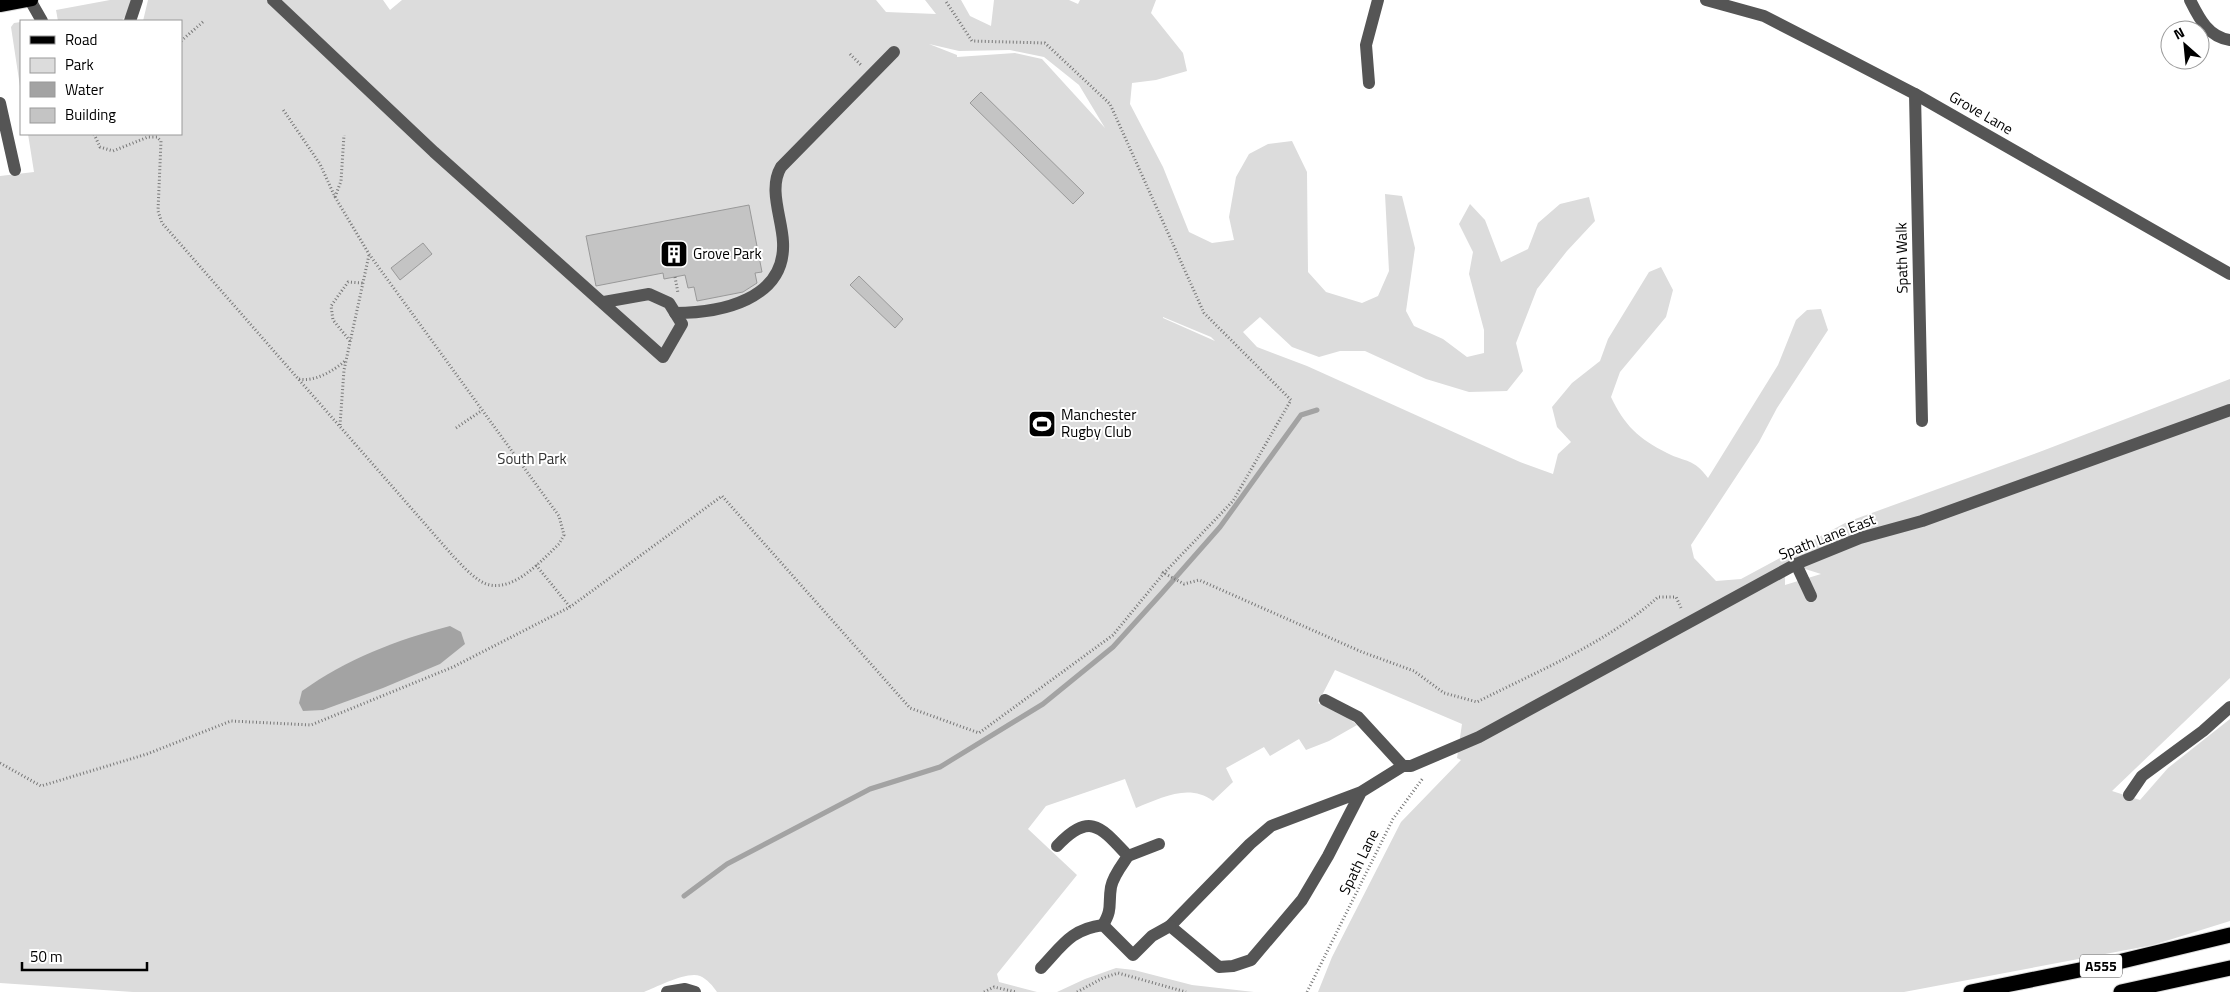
<svg xmlns="http://www.w3.org/2000/svg" width="2230" height="992" viewBox="0 0 2230 992" font-family="'Titillium Web',sans-serif">
  <style>
    .green { fill: #dcdcdc; fill-rule: evenodd }
    .water { fill: #a3a3a3 }
    .lines { fill: none; stroke-linecap: round; stroke-linejoin: round }
    .stream { stroke: #a3a3a3; stroke-width: 5 }
    .building { fill: #c4c4c4; stroke: #999 }
    .major-casing { stroke: #dbdbdb; stroke-width: 14 }
    .highway-casing { stroke: #dbdbdb; stroke-width: 17 }
    .path { stroke: #777; stroke-width: 3; stroke-dasharray: 1 2.5; stroke-linecap: butt }
    .minor { stroke: #555; stroke-width: 12 }
    .major { stroke: #000; stroke-width: 12 }
    .highway { stroke: #000; stroke-width: 15 }
    .labels { text-anchor: middle; stroke-width: 4; stroke-linejoin: round; paint-order: stroke }
    .shield { fill: #fff; stroke: #4c4c4c; stroke-width: 1 }
    .shield-label { font-size: 14px; font-weight: bold; fill: #000 }
    .street-label { font-size: 15px; fill: #000; stroke: #fff }
    .poi-label { font-size: 15px; fill: #000; stroke: #fff; text-anchor: start }
    .park-label { font-size: 15px; fill: #333; stroke: #fff }
  </style>
  <rect width="100%" height="100%" fill="#fff"/>
  <g class="green">
    <polygon points="110,0 131,0 126,16 121,21 58,21 56,10"/>
    <path d="M148 0H383L390 10 402 0H876L886 12 936 14 925 0H961L970 16 991 26 994 0H1069L1078 4 1080 0H1156L1151 13 1183 53 1187 71 1156 80 1132 83 1130 104 1163 167 1189 232 1212 243 1234 240 1229 217 1236 177 1249 154 1268 144 1292 141 1307 172 1308 272 1326 292 1362 303 1378 296 1389 271 1385 194 1402 196 1415 248 1406 311 1414 326 1443 339 1467 357 1484 353V330L1469 274 1473 252 1459 224 1470 204 1485 220 1501 262 1528 249 1538 223 1560 204 1589 197 1595 221 1567 251 1537 289 1516 343 1523 371 1507 391 1469 392 1426 379 1365 351H1340L1319 357 1292 347 1260 317 1243 332 1257 347 1307 366 1520 462 1553 474 1558 454 1571 442 1557 427 1552 407 1572 383 1600 361 1608 339 1649 272 1661 267 1673 290 1666 317 1620 372 1611 397C1624 425 1639 439 1667 453 1687 463 1693 458 1708 478L1778 365 1796 320 1807 310 1821 309 1828 330 1777 408 1759 442 1691 545 1694 558 1716 581 1741 579 1847 522 2042 451 2230 379V678L2112 791 2140 800 2168 768 2230 719V921L2153 945 1904 992H1318L1332 957 1401 822 1461 760 1457 758 1462 724 1335 670 1318 703 1347 717 1357 725 1329 741 1306 750 1299 739 1270 756 1264 747 1226 768 1233 782 1213 801C1189 783 1161 798 1136 808L1125 779 1046 806 1028 829 1077 875 997 974 999 982 1037 992H717C713 986 707 979 700 976 687 971 657 987 644 992H133L0 983V176L34 172 28 134H181V21H143ZM929 44 959 51 1010 50 1044 57 1079 85 1105 128 1042 59 1015 53 957 57V55ZM1163 317 1211 337 1215 341 1163 318ZM1802 568 1821 574 1785 585V576Z"/>
    <polygon points="21,22 21,93 11,27 14,23"/>
    <polygon points="1116,968 1134,970 1192,985 1254,992 1057,992 1085,979"/>
  </g>
  <path class="water" d="M450 626 461 632 465 644 440 664 383 688 323 710 303 711 299 703 302 691C347 659 396 640 450 626Z"/>
  <g class="lines">
    <polyline class="stream" points="684,896 727,864 870,789 940,767 1043,704 1113,647 1161,594 1220,527 1301,415 1317,410"/>
  </g>
  <g class="building">
    <polygon points="981,92 1084,193 1073,204 970,103"/>
    <polygon points="749,205 762,272 755,273 757,283 743,292 697,301 694,287 688,288 685,275 664,279 663,273 596,286 586,236"/>
    <polygon points="423,243 432,254 400,280 391,268"/>
    <polygon points="859,276 903,319 895,328 850,285"/>
  </g>
  <g class="lines">
    <defs>
      <polyline id="major" points="0,6 32,0"/>
      <g id="highway">
        <polyline points="1971,992 2114,963 2230,935"/>
        <polyline points="2121,992 2230,968"/>
      </g>
    </defs>
    <use href="#major" class="major-casing"/>
    <use href="#highway" class="highway-casing"/>
    <g class="path">
      <polyline points="181,41 204,21"/>
      <polyline points="850,54 862,66"/>
      <path d="M94 134 100 147 113 151 148 137H157L161 141 158 211 162 223 453 556C463 566 476 582 490 585 516 590 542 560 559 544L564 535 559 516 369 254 335 197 320 164 282 108"/>
      <polyline points="335,197 341,181 344,135"/>
      <polyline points="675,277 678,293"/>
      <polyline points="350,341 333,320 331,306 348,282 363,283"/>
      <path d="M299 379C315 382 333 371 345 361"/>
      <polyline points="340,425 344,370 369,255"/>
      <polyline points="456,428 481,411"/>
      <polyline points="536,565 570,607"/>
      <path d="M1162 572 1184 584 1199 580 1362 652 1414 671 1444 693 1477 702C1538 671 1607 643 1658 597H1676L1682 610"/>
      <polyline points="0,763 41,786 147,754 231,721 311,725 453,667 570,607 722,496 910,708 979,733 1113,635 1164,573 1233,501 1291,400 1204,313 1110,104 1045,43 972,41 945,0"/>
      <polyline points="984,992 994,987 1016,992"/>
      <polyline points="1077,992 1103,978 1118,973 1186,992"/>
      <polyline points="1307,992 1393,819 1423,778"/>
    </g>
    <g class="minor">
      <polyline points="30,0 42,21"/>
      <polyline points="273,0 434,152 663,357 682,324 669,303 649,294 604,302"/>
      <polyline points="1706,0 1764,16 1838,54 1915,94 2230,274"/>
      <path d="M2190 0C2199 18 2208 37 2230 40"/>
      <polyline points="130,21 137,0"/>
      <polyline points="1369,83 1366,45 1378,0"/>
      <polyline points="1915,94 1922,421"/>
      <polyline points="0,103 15,170"/>
      <path d="M675 313C720 313 786 300 783 242 782 218 768 189 781 167L894 52"/>
      <polyline points="1796,564 1811,596"/>
      <polyline points="1325,700 1358,717 1403,766"/>
      <polyline points="1361,792 1328,856 1302,900 1251,960 1233,966 1219,967 1170,926 1250,844 1271,826 1361,792 1403,766 1411,766 1479,737 1796,564 1860,538 1922,521 2230,410"/>
      <polyline points="2129,795 2142,776 2203,731 2230,707"/>
      <path d="M1057 846C1090 811 1101 827 1128 856 1122 865 1113 876 1111 887 1108 905 1113 908 1103 925"/>
      <polyline points="1128,856 1159,844"/>
      <path d="M1041 968C1062 946 1071 929 1103 925L1133 955 1152 936 1170 926"/>
      <polyline points="667,992 685,989 695,992"/>
    </g>
    <use href="#major" class="major"/>
    <use href="#highway" class="highway"/>
  </g>
  <defs>
    <symbol id="building-square" viewBox="-11 -11 22 22"><rect x="-9" y="-9" width="18" height="18" rx="4" fill="#000" stroke="#fff"/><path d="M-4-6H4V6H1V3H-1V6H-4ZM-2.5-4.3h1.7v1.8h-1.7ZM.8-4.3h1.7v1.8H.8ZM-2.5-1h1.7V.8h-1.7ZM.8-1h1.7V.8H.8Z" fill="#fff"/></symbol>
    <symbol id="stadium-square" viewBox="-11 -11 22 22"><rect x="-9" y="-9" width="18" height="18" rx="4" fill="#000" stroke="#fff"/><path d="M0-5a6.5 5 0 1 0 0 10a6.5 5 0 1 0 0-10ZM-3.5-1.8h7v3.6h-7Z" fill="#fff"/></symbol>
  </defs>
  <g fill-rule="evenodd">
    <use href="#building-square" x="658" y="238" width="32" height="32"/>
    <use href="#stadium-square" x="1026" y="408" width="32" height="32"/>
  </g>
  <g class="labels">
    <rect class="shield" x="2080" y="954.5" width="42" height="23" rx="4"/>
    <g class="shield-label">
      <text x="2101" y="971">A555</text>
    </g>
    <g class="street-label">
      <text transform="translate(1981 113) rotate(30)" y="5">Grove Lane</text>
      <text transform="translate(1902 258) rotate(-91)" y="5">Spath Walk</text>
      <text transform="translate(1827 537) rotate(-21)" y="5">Spath Lane East</text>
      <text transform="translate(1359 862) rotate(-64)" y="5">Spath Lane</text>
    </g>
    <g class="poi-label">
      <text x="693" y="259">Grove Park</text>
      <text x="1061" y="420">Manchester<tspan x="1061" dy="17">Rugby Club</tspan></text>
    </g>
    <g class="park-label">
      <text x="532" y="464">South Park</text>
    </g>
  </g>
  <rect x="20" y="20" width="162" height="115" fill="#ffffff" stroke="#999999"/>
  <rect x="30" y="36" width="25" height="8" fill="#000000" stroke="#999999"/>
  <text x="65" y="45" font-size="15" fill="#000000">Road</text>
  <rect x="30" y="58" width="25" height="15" fill="#dcdcdc" stroke="#999999"/>
  <text x="65" y="70" font-size="15" fill="#000000">Park</text>
  <rect x="30" y="82" width="25" height="15" fill="#a3a3a3" stroke="#999999"/>
  <text x="65" y="95" font-size="15" fill="#000000">Water</text>
  <rect x="30" y="108" width="25" height="15" fill="#c4c4c4" stroke="#999999"/>
  <text x="65" y="120" font-size="15" fill="#000000">Building</text>
  <g transform="translate(2185 45) rotate(333)"><circle r="24" fill="#ffffff" stroke="#999999"/>
  <path d="M0-4L9 19L0 12L-9 19Z" fill="#000000"/>
  <text y="-8" font-size="14" font-weight="bold" text-anchor="middle" fill="#000000">N</text>
  </g>
  <path d="M22 962v8h125v-8" fill="none" stroke="#000000" stroke-width="2.5"/>
  <text x="30" y="962" font-size="15" fill="#000000" stroke="#ffffff" stroke-width="4" paint-order="stroke">50 m</text>
</svg>
